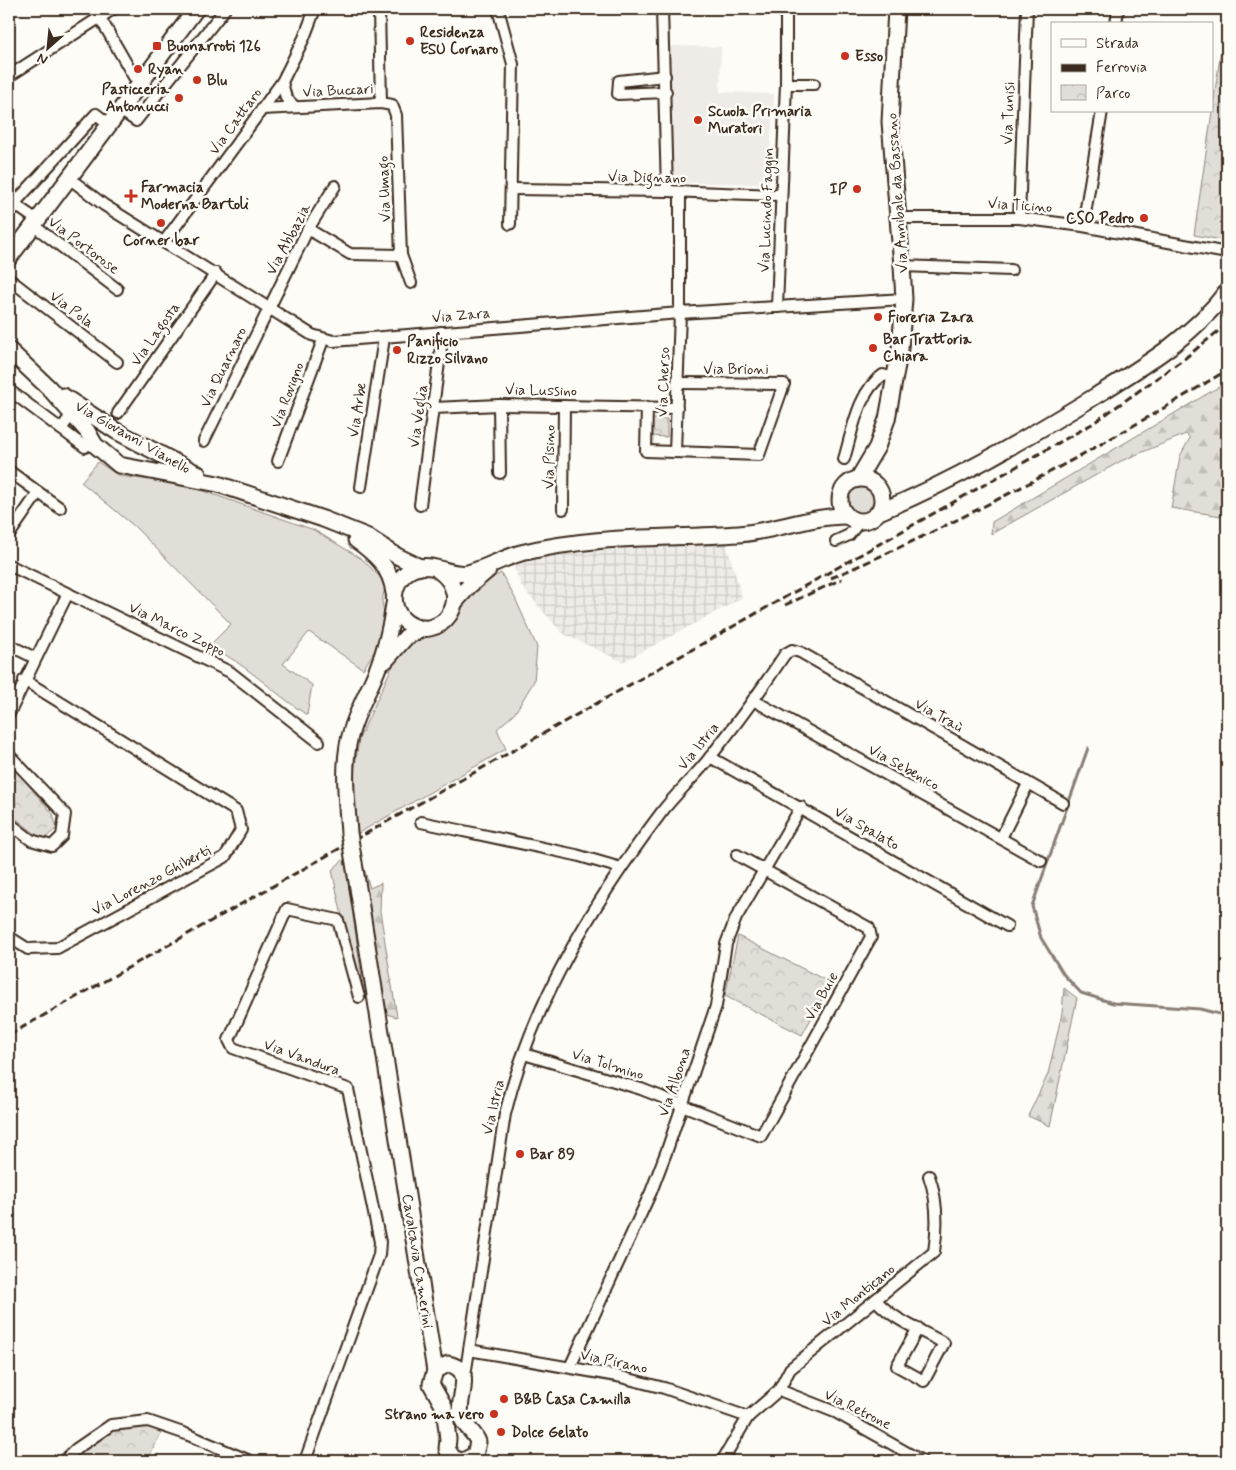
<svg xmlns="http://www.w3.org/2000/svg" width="1236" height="1470" viewBox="0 0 1236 1470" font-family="Mynerve,sans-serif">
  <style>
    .built { fill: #efece7 }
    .industrial { fill: url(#industrial-grid) }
    .grass { fill: #e1ded7; stroke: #8e847a }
    .forest { fill: url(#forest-firs); stroke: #8e847a }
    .park { fill: url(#park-crowns); stroke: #8e847a }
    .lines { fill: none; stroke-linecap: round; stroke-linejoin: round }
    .stream { stroke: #887d74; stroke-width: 3 }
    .street-casing { stroke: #3b2a1e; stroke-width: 14 }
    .secondary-casing { stroke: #3b2a1e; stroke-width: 19 }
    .street { stroke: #fdfcf7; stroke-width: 10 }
    .secondary { stroke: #fdfcf7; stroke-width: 15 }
    .rail { stroke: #3b2a1e; stroke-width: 3; stroke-dasharray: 8 4; stroke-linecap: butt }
    .secondary-bridge-casing { stroke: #3b2a1e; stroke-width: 19; stroke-linecap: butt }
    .secondary-bridge { stroke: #fdfcf7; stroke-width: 15 }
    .poi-dot { fill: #c8321e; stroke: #fdfcf7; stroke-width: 2 }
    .labels { text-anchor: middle; stroke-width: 5; stroke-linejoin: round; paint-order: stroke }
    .poi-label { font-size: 15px; font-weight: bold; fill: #3b2a1e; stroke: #fdfcf7; text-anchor: start }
    .street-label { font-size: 15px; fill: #3b2a1e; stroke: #fdfcf7 }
  </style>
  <defs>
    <pattern id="industrial-grid" width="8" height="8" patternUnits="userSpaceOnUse" patternTransform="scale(1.25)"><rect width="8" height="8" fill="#efece7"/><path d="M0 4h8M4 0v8" fill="none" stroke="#cecbc6"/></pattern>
    <pattern id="forest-firs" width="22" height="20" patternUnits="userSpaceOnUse" patternTransform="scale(1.25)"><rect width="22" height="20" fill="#e1ded7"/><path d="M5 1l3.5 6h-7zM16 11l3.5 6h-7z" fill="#c2bfb8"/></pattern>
    <pattern id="park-crowns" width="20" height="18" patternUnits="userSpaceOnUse" patternTransform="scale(1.25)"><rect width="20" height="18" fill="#e1ded7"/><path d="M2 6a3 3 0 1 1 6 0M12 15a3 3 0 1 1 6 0" fill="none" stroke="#c2bfb8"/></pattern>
  </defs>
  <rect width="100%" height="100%" fill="#fdfcf7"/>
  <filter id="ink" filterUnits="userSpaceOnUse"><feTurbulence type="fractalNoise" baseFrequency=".02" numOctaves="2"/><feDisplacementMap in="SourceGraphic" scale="10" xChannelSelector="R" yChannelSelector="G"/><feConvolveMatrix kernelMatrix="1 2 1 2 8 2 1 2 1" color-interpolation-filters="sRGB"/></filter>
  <g filter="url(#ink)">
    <polygon class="built" points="669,46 721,47 720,92 774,94 768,184 670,182"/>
    <polygon class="industrial" points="726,542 742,598 623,662 562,633 522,587 514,567 536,558 597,550"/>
    <g class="grass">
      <path d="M98 462 119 476 161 481 204 491 314 530 362 559 386 583 382 601 385 620 383 638 363 669 309 632 283 664 312 685 307 715C273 693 247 664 209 646L231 624 134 526 81 482Z"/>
      <circle cx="861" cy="500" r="14"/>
      <polygon points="501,573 515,598 537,647 534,681 515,713 497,729 506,749 355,835 354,772 359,739 391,669 401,653 412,643 444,630 456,614 460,603 475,587"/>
      <polygon points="344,859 347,874 365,999 342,916 332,870"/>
    </g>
    <g class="forest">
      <polygon points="1227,382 1227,517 1171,508 1180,456 1190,438 1186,434 1121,461 991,534 992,522"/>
      <polygon points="358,849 370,888 381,883 380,911 397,1017 383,1013"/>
      <polygon points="1064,988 1077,998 1050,1126 1028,1116 1048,1074 1062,1013"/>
    </g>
    <g class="park">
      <polygon points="1221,50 1227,51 1227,241 1194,235"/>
      <polygon points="650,419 667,419 667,437 650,436"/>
      <polygon points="9,762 53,814 57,828 43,840 9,813"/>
      <polygon points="738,936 831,983 802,1035 725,996"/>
      <polygon points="149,1424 165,1425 147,1461 67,1461 112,1428"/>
    </g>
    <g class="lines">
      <polyline class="stream" points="1088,748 1032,906 1041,938 1064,975 1081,993 1113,1003 1200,1009 1223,1015 1227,1019"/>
      <defs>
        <g id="street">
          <polyline points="95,9 134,77 141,82"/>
          <polyline points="379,9 381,103"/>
          <polyline points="498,9 513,64 510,224"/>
          <polyline points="662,9 667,191"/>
          <polyline points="1116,24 1118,9"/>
          <polyline points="9,76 113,9"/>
          <polyline points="665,76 619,81 618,94 666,92"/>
          <polyline points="282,82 286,98 295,107"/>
          <polyline points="786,84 814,84"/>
          <polyline points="262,109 381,103 392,105 396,115 401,255 411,283"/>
          <polyline points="120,110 136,121 225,9"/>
          <polyline points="69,178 104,205 312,335 333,341 680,313 904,299"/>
          <polyline points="512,189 667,191 780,195"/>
          <polyline points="899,218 1019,218 1083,226 1227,253"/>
          <polyline points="1019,218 1027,9"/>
          <polyline points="37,220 14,204 96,114 109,124"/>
          <polyline points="33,225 117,289"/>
          <polyline points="1083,226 1102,111"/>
          <polyline points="308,229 350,254 401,255"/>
          <polyline points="164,242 282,82 304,38 315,9"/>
          <polyline points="902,266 1011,270"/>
          <polyline points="9,279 117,362"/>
          <polyline points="777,307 786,84 786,9"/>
          <polyline points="9,390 61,429 72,414"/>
          <polyline points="499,405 500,473"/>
          <polyline points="647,407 646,451 759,455 784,384 677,383"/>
          <polyline points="434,408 499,405 677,408"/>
          <polyline points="118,413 216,273"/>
          <polyline points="61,429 85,447"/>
          <polyline points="204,441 308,229 335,186"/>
          <polyline points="675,452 680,313 680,193"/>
          <path d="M844 459C852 433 858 391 883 375L896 378"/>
          <polyline points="278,461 323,340"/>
          <polyline points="9,471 60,508"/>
          <polyline points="361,487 384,338"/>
          <polyline points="420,505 442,340 441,332"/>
          <polyline points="563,509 564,406"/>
          <polyline points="9,535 38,493"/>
          <polyline points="836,541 849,535 859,522"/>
          <polyline points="9,565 230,672 319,742"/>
          <polyline points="9,645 35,658"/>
          <polyline points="753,700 1041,861"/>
          <polyline points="9,714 68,593"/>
          <polyline points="9,755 65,814 62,836 52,846 31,840 9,823"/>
          <polyline points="710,757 1007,926"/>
          <polyline points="421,822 576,855 621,868"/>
          <polyline points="1001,838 1028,784"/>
          <polyline points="9,937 28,949 57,948 225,857 241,830 236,811 24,680"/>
          <polyline points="524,1054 641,1089 761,1136 871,937 869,928 737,855"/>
          <path d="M876 1300C893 1320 921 1330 944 1343L924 1381 897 1366 918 1328"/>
          <polyline points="469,1350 617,1376 664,1388 748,1417"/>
          <polyline points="570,1367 651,1192 667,1150 716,1006 726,944 736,918 801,807"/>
          <path d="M465 1376 505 1114C532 1003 593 903 661 813 676 793 696 776 711 756 737 723 762 689 785 654L792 650 800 652 1063 803"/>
          <polyline points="779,1390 835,1412 922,1461"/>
          <polyline points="64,1461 76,1449 111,1425 148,1421 186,1434 250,1461"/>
          <polyline points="305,1461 379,1255 380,1242 348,1089 233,1048 229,1040 287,909 338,920 359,997"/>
          <path d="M722 1461 748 1417 779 1390 790 1369 934 1252C938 1226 938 1201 929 1176"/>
        </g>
        <g id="secondary">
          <polyline points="9,258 196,9"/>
          <polyline points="9,350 49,388 87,431 95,445 119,465 218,484 323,519 366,536 397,556 420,567"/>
          <polyline points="63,396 116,431 198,474"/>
          <circle cx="861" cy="500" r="21"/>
          <polyline points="858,479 877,447 887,419 900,349 904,299 902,266 890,122 896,9"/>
          <path d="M879 512C954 481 1025 439 1094 397 1142 367 1193 337 1227 291"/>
          <path d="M356 540C376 554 391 568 394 593"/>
          <path d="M438 570C477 597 439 646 406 622 385 606 394 571 420 567 436 564 451 576 468 573 486 568 503 558 521 553 592 535 666 539 739 534 775 531 810 516 846 516"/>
          <polyline points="455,602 469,586 488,570"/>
          <polyline points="385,661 406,637 424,628"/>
          <path d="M349 833C347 804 343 774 348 745 353 718 367 695 377 670 386 648 391 627 394 604"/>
          <polyline points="354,863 435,1371"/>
          <path d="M461 1461 453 1458 447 1449 448 1439 444 1407 431 1384 435 1371 448 1364C477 1370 456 1397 461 1416 464 1427 475 1432 478 1442L475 1455 463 1461"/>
        </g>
      </defs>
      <use href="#street" class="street-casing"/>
      <use href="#secondary" class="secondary-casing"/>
      <use href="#street" class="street"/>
      <use href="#secondary" class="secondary"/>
      <g class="rail">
        <path d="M831 578C968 519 1100 448 1227 370"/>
        <polyline points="785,605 842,579"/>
        <polyline points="9,1035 1092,424 1184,359 1227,324"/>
      </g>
      <defs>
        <polyline id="secondary-bridge" points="349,833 354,863"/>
      </defs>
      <use href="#secondary-bridge" class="secondary-bridge-casing"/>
      <use href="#secondary-bridge" class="secondary-bridge"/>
    </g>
  </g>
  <g class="poi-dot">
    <circle cx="410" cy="41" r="5"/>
    <rect x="152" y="41" width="10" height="10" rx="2.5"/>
    <circle cx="845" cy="56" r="5"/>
    <circle cx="138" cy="69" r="5"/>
    <circle cx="197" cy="80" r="5"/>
    <circle cx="179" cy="98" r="5"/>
    <circle cx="698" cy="120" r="5"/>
    <circle cx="857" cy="189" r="5"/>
    <path d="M128.5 188.5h5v5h5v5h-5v5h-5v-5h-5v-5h5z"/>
    <circle cx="1144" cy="218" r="5"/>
    <circle cx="161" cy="223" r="5"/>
    <circle cx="878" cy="317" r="5"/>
    <circle cx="873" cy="348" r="5"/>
    <circle cx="397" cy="350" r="5"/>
    <circle cx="520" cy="1154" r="5"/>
    <circle cx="504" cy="1399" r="5"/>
    <circle cx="494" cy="1414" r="5"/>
    <circle cx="501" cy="1432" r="5"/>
  </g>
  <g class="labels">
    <g class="poi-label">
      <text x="420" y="37">Residenza<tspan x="420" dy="17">ESU Cornaro</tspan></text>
      <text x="167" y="51">Buonarroti 126</text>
      <text x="855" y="61">Esso</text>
      <text x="148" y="74">Ryan</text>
      <text x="207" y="85">Blu</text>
      <text x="169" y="94" text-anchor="end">Pasticceria<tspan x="169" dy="17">Antonucci</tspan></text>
      <text x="708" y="116">Scuola Primaria<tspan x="708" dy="17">Muratori</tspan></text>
      <text x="141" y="192">Farmacia<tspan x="141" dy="17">Moderna Bartoli</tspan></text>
      <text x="847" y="194" text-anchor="end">IP</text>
      <text x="1134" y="223" text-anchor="end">CSO Pedro</text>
      <text x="161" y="245" text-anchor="middle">Corner bar</text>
      <text x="888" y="322">Fioreria Zara</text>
      <text x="883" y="344">Bar Trattoria<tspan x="883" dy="17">Chiara</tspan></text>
      <text x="407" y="346">Panificio<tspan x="407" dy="17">Rizzo Silvano</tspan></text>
      <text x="530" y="1159">Bar 89</text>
      <text x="514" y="1404">B&amp;B Casa Camilla</text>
      <text x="484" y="1419" text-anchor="end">Strano ma vero</text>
      <text x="511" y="1437">Dolce Gelato</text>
    </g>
    <g class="street-label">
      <text transform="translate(338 90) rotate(-3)" y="5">Via Buccari</text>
      <text transform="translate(1008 113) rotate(-88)" y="5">Via Tunisi</text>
      <text transform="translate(235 121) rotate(-54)" y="5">Via Cattaro</text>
      <text transform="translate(647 177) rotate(1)" y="5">Via Dignano</text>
      <text transform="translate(384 189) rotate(-92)" y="5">Via Umago</text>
      <text transform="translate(897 193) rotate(-94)" y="5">Via Annibale da Bassano</text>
      <text transform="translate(1020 205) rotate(4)" y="5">Via Ticino</text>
      <text transform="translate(766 210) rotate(-88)" y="5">Via Lucindo Faggin</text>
      <text transform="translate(288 239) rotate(-62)" y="5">Via Abbazia</text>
      <text transform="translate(84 245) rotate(37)" y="5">Via Portorose</text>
      <text transform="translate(72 309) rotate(37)" y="5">Via Pola</text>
      <text transform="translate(461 315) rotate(-5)" y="5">Via Zara</text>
      <text transform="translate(155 334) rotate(-55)" y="5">Via Lagosta</text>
      <text transform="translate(223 367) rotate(-64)" y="5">Via Quarnaro</text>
      <text x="736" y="374">Via Brioni</text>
      <text transform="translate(663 382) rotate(-88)" y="5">Via Cherso</text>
      <text transform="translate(541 390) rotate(1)" y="5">Via Lussino</text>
      <text transform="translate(287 395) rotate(-69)" y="5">Via Rovigno</text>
      <text transform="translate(357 410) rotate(-81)" y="5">Via Arbe</text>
      <text transform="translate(418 416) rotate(-82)" y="5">Via Veglia</text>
      <text transform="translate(133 437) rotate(30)" y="5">Via Giovanni Vianello</text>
      <text transform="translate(549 457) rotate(-89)" y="5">Via Pisino</text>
      <text transform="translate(177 629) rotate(26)" y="5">Via Marco Zoppo</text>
      <text transform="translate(939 715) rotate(30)" y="5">Via Traù</text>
      <text transform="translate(698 746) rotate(-51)" y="5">Via Istria</text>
      <text transform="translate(904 767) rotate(29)" y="5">Via Sebenico</text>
      <text transform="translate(867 828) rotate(30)" y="5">Via Spalato</text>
      <text transform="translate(151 880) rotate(-28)" y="5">Via Lorenzo Ghiberti</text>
      <text transform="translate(821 996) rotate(-61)" y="5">Via Buie</text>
      <text transform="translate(302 1057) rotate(20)" y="5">Via Vandura</text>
      <text transform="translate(608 1064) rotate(17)" y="5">Via Tolmino</text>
      <text transform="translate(674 1082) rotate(-71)" y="5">Via Albona</text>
      <text transform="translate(493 1107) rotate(-77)" y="5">Via Istria</text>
      <text transform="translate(418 1261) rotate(81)" y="5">Cavalcavia Camerini</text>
      <text transform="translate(858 1295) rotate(-39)" y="5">Via Monticano</text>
      <text transform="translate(614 1361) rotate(12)" y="5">Via Pirano</text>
      <text transform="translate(858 1409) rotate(26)" y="5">Via Retrone</text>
    </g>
  </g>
  <rect width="1236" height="1470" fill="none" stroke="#fdfcf7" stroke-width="30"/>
  <rect x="15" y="15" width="1206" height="1440" fill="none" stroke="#3b2a1e" stroke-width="2" filter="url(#ink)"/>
  <rect x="1051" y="22" width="162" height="90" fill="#fdfcf7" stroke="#afa8a0"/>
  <rect x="1061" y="39" width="25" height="8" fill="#fdfcf7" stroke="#afa8a0"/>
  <text x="1096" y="48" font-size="15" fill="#3b2a1e">Strada</text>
  <rect x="1061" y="64" width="25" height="8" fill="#3b2a1e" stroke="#afa8a0"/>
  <text x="1096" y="72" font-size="15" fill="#3b2a1e">Ferrovia</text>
  <rect x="1061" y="85" width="25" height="15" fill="url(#park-crowns)" stroke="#afa8a0"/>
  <text x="1096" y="98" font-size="15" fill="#3b2a1e">Parco</text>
  <g transform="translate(48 48) rotate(207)" stroke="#fdfcf7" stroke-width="4" paint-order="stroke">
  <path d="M0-4L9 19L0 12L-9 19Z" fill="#3b2a1e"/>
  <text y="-8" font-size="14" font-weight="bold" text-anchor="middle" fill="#3b2a1e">N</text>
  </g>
</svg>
